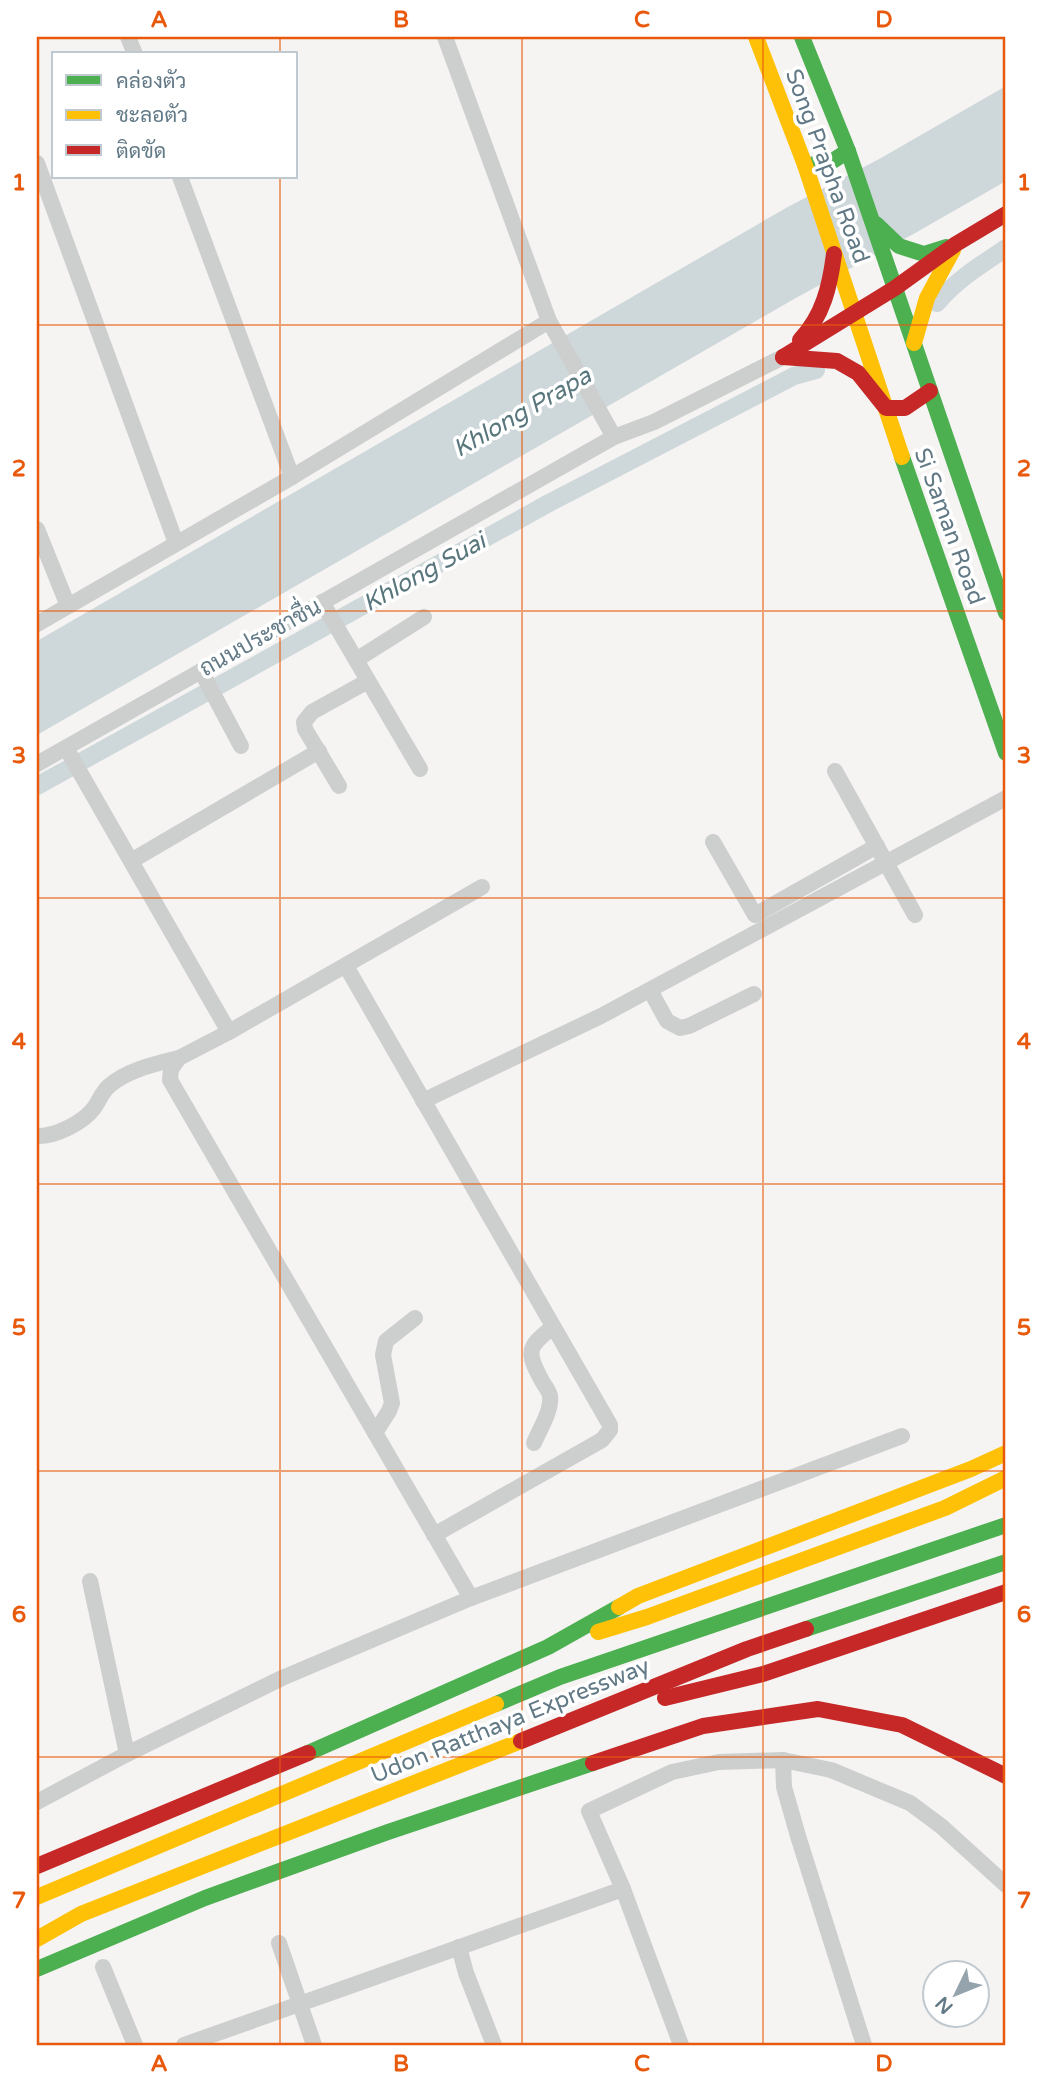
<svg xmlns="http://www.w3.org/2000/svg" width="1043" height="2082" viewBox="0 0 1043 2082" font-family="'Varela Round',Sarabun,sans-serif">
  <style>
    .water { fill: #ced7da }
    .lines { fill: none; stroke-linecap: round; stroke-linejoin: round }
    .canal { stroke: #ced7da; stroke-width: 18 }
    .street { stroke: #cdcece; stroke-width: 16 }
    .fast { stroke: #4caf50; stroke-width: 16 }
    .slow { stroke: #ffc107; stroke-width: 16 }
    .jam { stroke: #c62828; stroke-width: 16 }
    .grid { fill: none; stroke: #e8590c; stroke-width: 2; stroke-opacity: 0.55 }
    .labels { text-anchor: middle; stroke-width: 7; stroke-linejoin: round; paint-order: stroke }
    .street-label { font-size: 23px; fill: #627986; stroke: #fff }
    .water-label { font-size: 24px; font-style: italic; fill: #58767c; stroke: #fff }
    .neatline { fill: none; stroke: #e8590c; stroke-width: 2.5 }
    .grid-label { font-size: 23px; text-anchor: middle; font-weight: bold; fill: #e8590c }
  </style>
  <rect width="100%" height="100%" fill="#f5f4f2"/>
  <polygon class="water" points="1006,86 1006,181 917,232 794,299 37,735 37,641 786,208 881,158"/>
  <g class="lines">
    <g class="canal">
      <path d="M937 303C956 280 982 264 1006 248"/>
      <polyline points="37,786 549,503 794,376 816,370"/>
    </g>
    <g class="street">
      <polyline points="128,37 135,54"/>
      <polyline points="445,37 549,321 614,437"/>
      <polyline points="37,163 176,543"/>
      <polyline points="180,177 292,477"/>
      <polyline points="37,529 68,606"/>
      <polyline points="322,602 420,769"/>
      <polyline points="37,624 292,477 549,321"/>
      <polyline points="356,660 424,617"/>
      <polyline points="201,671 241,746"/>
      <polyline points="66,748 229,1032"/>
      <polyline points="37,764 614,437 654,422 783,357"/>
      <polyline points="835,771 915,915"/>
      <polyline points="339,786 305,729 304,722 312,712 368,681"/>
      <polyline points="713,842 755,915 877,846"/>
      <polyline points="131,861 319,751"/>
      <polyline points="346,966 610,1425 610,1430 602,1440 434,1535"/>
      <polyline points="650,990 667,1021 680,1028 689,1026 754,994"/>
      <polyline points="423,1101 601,1016 1006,798"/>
      <path d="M37 1136C54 1137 83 1123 94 1108 99 1101 102 1092 109 1086 127 1070 155 1064 179 1058"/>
      <polyline points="375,1433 389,1411 392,1403 383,1355 386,1341 415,1318"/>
      <path d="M534 1443C539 1430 552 1411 550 1396 549 1391 545 1386 542 1381 526 1352 527 1347 553 1327"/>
      <polyline points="90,1581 127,1754"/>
      <polyline points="471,1598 170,1080 171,1069 179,1058 229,1032 482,887"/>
      <polyline points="783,1760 784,1787 798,1836 864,2045"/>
      <polyline points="37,1802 127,1754 282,1678 471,1598 902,1436"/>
      <polyline points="279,1943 314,2045"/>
      <polyline points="459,1947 466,1973 494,2045"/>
      <polyline points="103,1967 135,2045"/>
      <polyline points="184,2045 623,1889"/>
      <polyline points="681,2045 623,1889 589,1811 672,1772 719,1762 783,1760 831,1770 910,1803 941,1826 1006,1885"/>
    </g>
    <g class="fast">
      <polyline points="802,37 848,151 1006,613"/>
      <polyline points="805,165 828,164 848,151"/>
      <polyline points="876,224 899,246 924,254 946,247"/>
      <polyline points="902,457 1006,753"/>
      <polyline points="806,1629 1006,1562"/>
      <polyline points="496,1704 560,1677 1006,1525"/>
      <polyline points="308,1753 548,1647 619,1607"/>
      <polyline points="37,1969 205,1898 388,1832 593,1763"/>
    </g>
    <g class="slow">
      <polyline points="756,37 805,165 902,457"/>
      <polyline points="914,343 927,298 953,250"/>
      <polyline points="619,1607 638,1596 971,1469 1006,1453"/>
      <polyline points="598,1632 647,1617 945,1508 1006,1478"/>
      <polyline points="37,1897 496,1704"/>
      <polyline points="37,1939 81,1914 521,1741"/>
    </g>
    <g class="jam">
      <path d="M800 340C823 316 830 286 834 254"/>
      <polyline points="783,357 895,288 956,244 1006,214"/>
      <polyline points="783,357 837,361 858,373 886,408 905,408 930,391"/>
      <polyline points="665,1698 763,1674 1006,1592"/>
      <polyline points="521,1741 747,1649 806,1629"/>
      <polyline points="593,1763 703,1726 818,1709 902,1725 1006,1776"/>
      <polyline points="37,1866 308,1753"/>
    </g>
  </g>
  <path class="grid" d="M280 37V54M522 37V2045M763 37V2045M280 177V2045M37 325H1006M37 611H1006M37 898H1006M37 1184H1006M37 1471H1006M37 1757H1006"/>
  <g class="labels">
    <g class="street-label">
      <text transform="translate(828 166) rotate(70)" y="8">Song Prapha Road</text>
      <text transform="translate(950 526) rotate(70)" y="8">Si Saman Road</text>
      <text transform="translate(260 637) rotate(-29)" y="8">ถนนประชาชื่น</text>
      <text transform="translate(510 1720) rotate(-22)" y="8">Udon Ratthaya Expressway</text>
    </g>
    <g class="water-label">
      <text transform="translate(522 412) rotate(-30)" y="8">Khlong Prapa</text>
      <text transform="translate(424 572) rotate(-29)" y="8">Khlong Suai</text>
    </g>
  </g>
  <rect width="1043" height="2082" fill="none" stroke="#ffffff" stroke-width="77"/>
  <rect x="52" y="52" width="245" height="126" fill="#ffffff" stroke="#c0c9cf" stroke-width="2"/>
  <rect x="66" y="75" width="35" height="10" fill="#4caf50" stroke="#c0c9cf" stroke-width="2"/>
  <text x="116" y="88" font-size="21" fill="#627986">คล่องตัว</text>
  <rect x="66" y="110" width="35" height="10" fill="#ffc107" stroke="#c0c9cf" stroke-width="2"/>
  <text x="116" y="122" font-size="21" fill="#627986">ชะลอตัว</text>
  <rect x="66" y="145" width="35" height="10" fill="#c62828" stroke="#c0c9cf" stroke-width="2"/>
  <text x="116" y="158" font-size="21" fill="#627986">ติดขัด</text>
  <g transform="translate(956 1994) rotate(227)"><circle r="33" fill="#ffffff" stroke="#c0c9cf" stroke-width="2"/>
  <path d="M0-5L12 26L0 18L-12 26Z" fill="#95a4ac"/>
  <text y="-10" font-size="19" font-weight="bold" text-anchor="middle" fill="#627986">N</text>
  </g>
  <rect x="38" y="38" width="966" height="2006" class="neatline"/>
  <g class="grid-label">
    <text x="159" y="27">A</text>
    <text x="401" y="27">B</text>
    <text x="642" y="27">C</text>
    <text x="884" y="27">D</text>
    <text x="19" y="190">1</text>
    <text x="1024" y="190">1</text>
    <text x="19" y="476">2</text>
    <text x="1024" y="476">2</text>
    <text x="19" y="763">3</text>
    <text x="1024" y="763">3</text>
    <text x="19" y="1049">4</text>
    <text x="1024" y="1049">4</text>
    <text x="19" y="1335">5</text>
    <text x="1024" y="1335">5</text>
    <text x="19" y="1622">6</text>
    <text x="1024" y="1622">6</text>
    <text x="19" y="1908">7</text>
    <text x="1024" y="1908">7</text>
    <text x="159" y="2071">A</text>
    <text x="401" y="2071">B</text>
    <text x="642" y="2071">C</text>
    <text x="884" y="2071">D</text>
  </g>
</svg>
